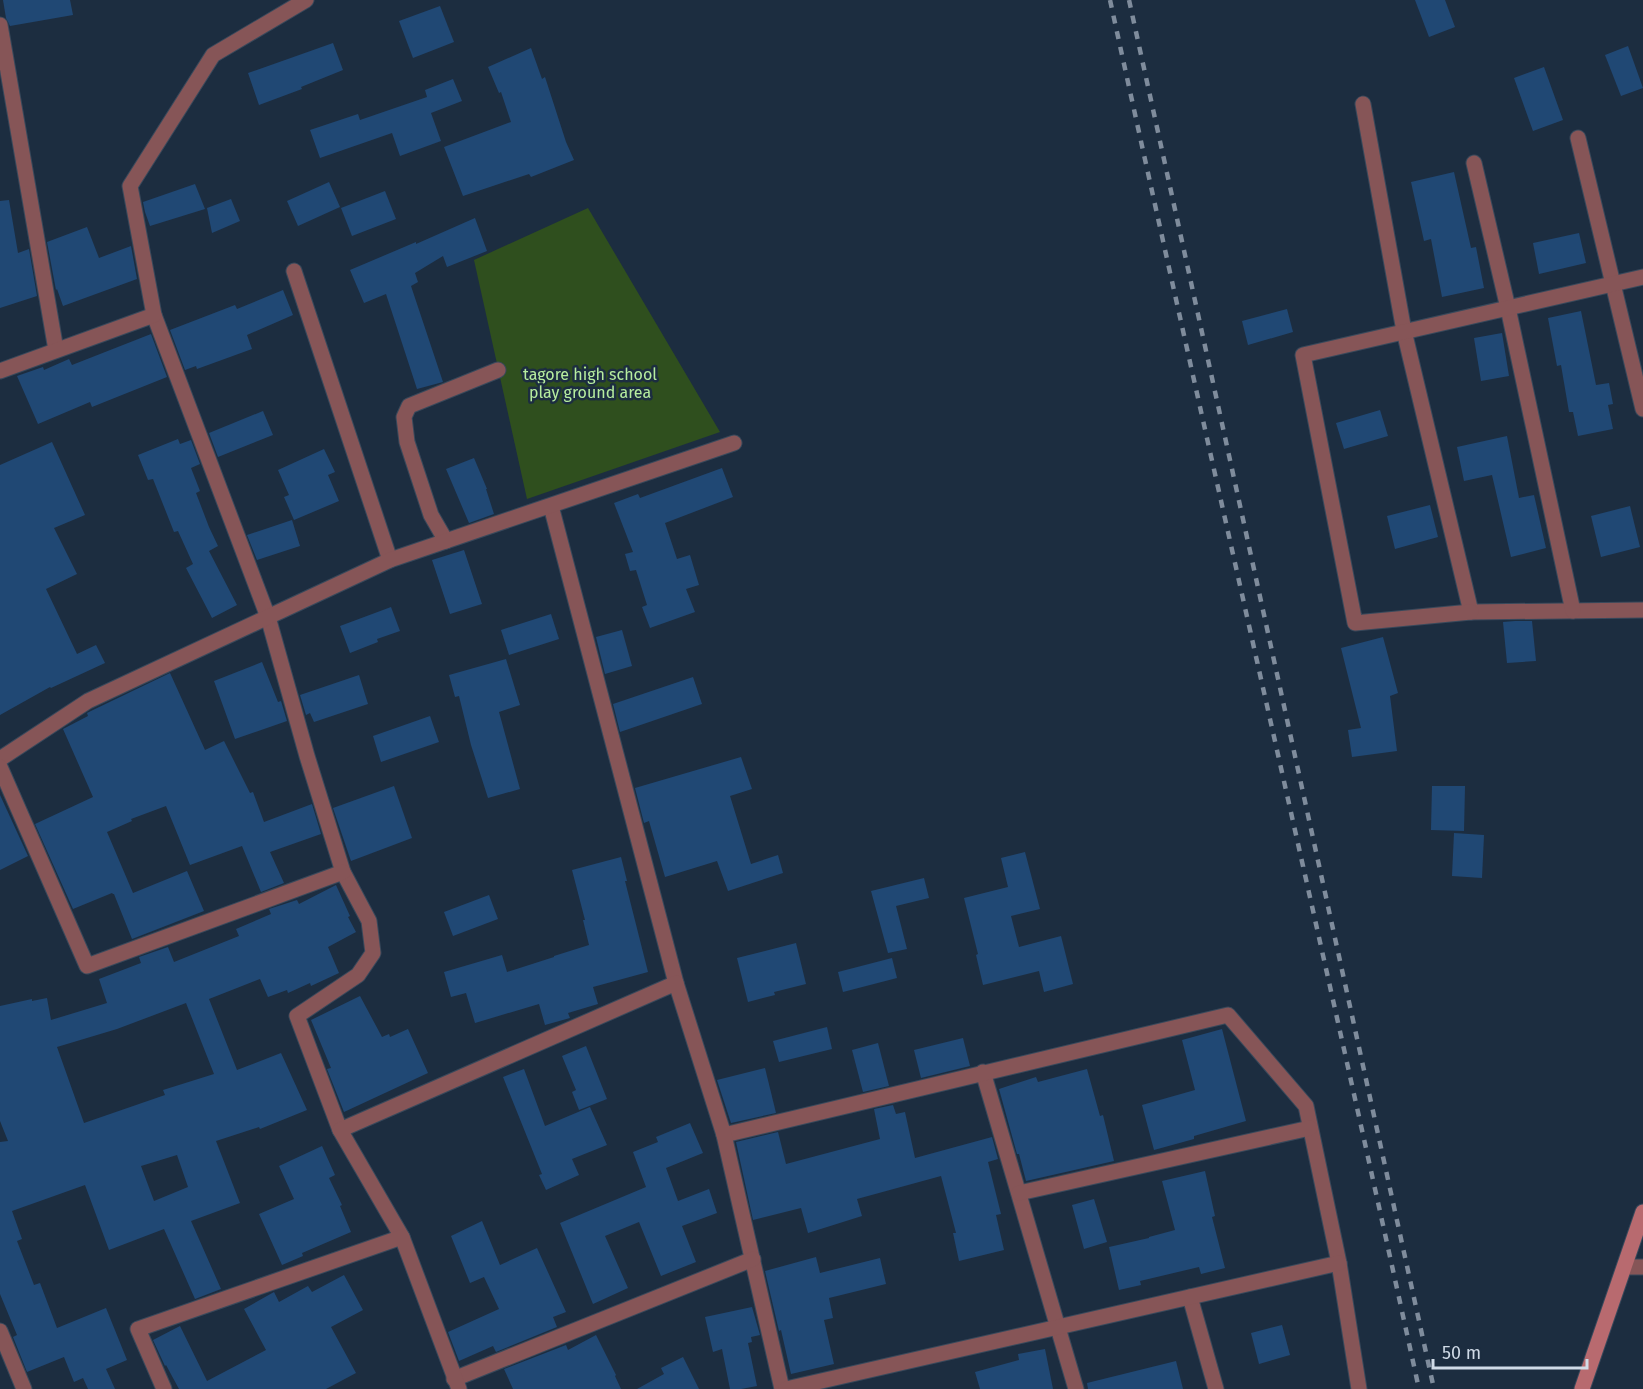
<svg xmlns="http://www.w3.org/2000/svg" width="1643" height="1389" viewBox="0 0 1643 1389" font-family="'Fira Sans',sans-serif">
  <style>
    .green { fill: #2f4f1e }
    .building { fill: #204874; fill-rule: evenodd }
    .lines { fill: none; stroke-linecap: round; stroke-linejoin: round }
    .minor-casing { stroke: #39495b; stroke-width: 17 }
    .secondary-casing { stroke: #39495b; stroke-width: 17 }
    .minor { stroke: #865557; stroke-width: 15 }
    .secondary { stroke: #b86a6f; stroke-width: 15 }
    .rail { stroke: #7f8c9c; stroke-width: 4.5; stroke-dasharray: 8 8; stroke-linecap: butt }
    .labels { text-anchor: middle; stroke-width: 5; stroke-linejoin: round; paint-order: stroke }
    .park-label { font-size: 16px; fill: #b7ed9f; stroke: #1c2d40 }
  </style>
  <rect width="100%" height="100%" fill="#1c2d40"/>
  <polygon class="green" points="588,208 720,432 527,499 474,260"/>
  <g class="building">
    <polygon points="3,0 70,0 73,15 10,26 6,18"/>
    <polygon points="1415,0 1445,0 1455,27 1429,37"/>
    <polygon points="440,6 454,42 413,58 399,21"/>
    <polygon points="333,43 343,70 301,87 302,89 259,105 248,73"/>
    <polygon points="1628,46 1643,88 1621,96 1605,55"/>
    <polygon points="531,48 542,79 545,77 566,142 574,160 531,177 529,174 463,196 444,147 511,122 501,92 499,93 488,67"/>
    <polygon points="1544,67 1563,120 1533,131 1514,78"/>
    <polygon points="453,79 462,101 431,113 441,141 400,156 392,133 320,158 310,130 358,114 360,120 427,97 425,90"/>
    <polygon points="1454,172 1471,248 1476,247 1484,288 1442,297 1431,239 1424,241 1411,182"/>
    <polygon points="329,182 340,207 298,226 287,201"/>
    <polygon points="195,184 205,209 150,226 145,212 143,202"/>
    <polygon points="385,191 396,219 352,236 341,208"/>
    <polygon points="231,199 240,221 212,233 207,208"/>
    <polygon points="9,200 18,253 29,249 37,296 0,308 0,201"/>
    <polygon points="475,218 487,251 447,267 443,256 415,273 418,282 411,286 443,382 417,389 386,294 364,303 350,270 416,242 416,244"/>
    <polygon points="87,227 99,258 131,246 137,279 63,306 57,289 56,290 47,242"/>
    <polygon points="1579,233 1586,263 1539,274 1533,243"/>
    <polygon points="283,290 293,315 247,335 252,349 197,369 196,366 185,370 170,330 235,305 237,309"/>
    <polygon points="1287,309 1293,332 1248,345 1242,321"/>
    <polygon points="1581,311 1596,385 1609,383 1613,404 1608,405 1613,429 1578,436 1573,412 1569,412 1561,365 1557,366 1548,318"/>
    <polygon points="1502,333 1509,376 1481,381 1474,338"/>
    <polygon points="151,334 167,377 92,407 90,402 38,424 17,376 43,367 44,370 69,359 72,365"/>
    <polygon points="1380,410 1388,436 1344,449 1336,423"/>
    <polygon points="263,411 273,435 218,457 209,433"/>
    <polygon points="1507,436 1519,498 1534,495 1546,548 1511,557 1492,475 1464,481 1457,447"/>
    <polygon points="178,439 180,444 191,440 200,464 191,468 200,491 196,493 209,527 218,546 209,551 237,605 212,618 186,568 193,564 178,531 174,532 153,479 148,480 138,455"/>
    <polygon points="52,442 85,515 54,528 77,574 46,589 77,654 96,645 105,663 51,688 50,687 0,715 0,465"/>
    <polygon points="324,449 335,472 328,475 339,501 294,520 284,497 289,495 278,470"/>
    <polygon points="474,458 487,489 486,489 494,514 469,523 446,469"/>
    <polygon points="722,468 733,497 665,523 677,559 690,555 699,585 686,589 695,612 650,628 642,607 647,605 636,570 630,571 625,554 633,552 614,503 638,494 640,498"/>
    <polygon points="1430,505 1438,537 1395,549 1387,516"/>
    <polygon points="1630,506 1640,547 1601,557 1591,516"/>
    <polygon points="292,520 300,546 257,560 247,535"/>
    <polygon points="464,550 482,604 450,614 432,560"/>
    <polygon points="391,607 400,631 377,639 378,642 350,653 340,626"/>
    <polygon points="551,614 559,639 509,655 501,630"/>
    <polygon points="1515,621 1532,621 1536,661 1507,663 1503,622"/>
    <polygon points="622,630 632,666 605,674 596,637"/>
    <polygon points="1383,637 1398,693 1390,696 1397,751 1352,757 1348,730 1361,728 1341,648"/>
    <polygon points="506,659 520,705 499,712 520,789 488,798 471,745 459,696 455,697 449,675"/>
    <polygon points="262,662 278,702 281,701 287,721 235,739 214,681"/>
    <polygon points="170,673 205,750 224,741 250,793 253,792 264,822 312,804 321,834 270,852 284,883 261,892 242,846 190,865 166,806 131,819 132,821 107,832 133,893 187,871 204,911 132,939 114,894 113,894 112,893 73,909 35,824 93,797 63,729 88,716 87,713 93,710"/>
    <polygon points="359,675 368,704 314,722 310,713 306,715 300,695"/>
    <polygon points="693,677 702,704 620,732 613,704"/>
    <polygon points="430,716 439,742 381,762 373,736"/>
    <polygon points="741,757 752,789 730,796 751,864 778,855 783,873 728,891 717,861 665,877 649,821 644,823 635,788"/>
    <polygon points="394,786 412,838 351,861 333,808"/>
    <polygon points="1432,786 1465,786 1464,831 1431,830"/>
    <polygon points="0,795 28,856 0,870"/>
    <polygon points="1454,833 1484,835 1482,878 1452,876"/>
    <polygon points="1025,852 1040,909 1011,916 1019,947 1061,936 1073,984 1044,992 1039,971 983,985 976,955 978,954 964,898 1008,887 1001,858"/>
    <polygon points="621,857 627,881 625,881 648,972 593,987 598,1004 568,1013 570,1018 545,1025 539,1004 475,1023 466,993 451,997 444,972 502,955 507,972 554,957 554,956 589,945 583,920 585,920 572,870"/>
    <polygon points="924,878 929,898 896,906 907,949 888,953 871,891"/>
    <path d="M336 885 350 916 348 917 356 932 328 947 339 973 311 986 310 983 288 993 287 990 268 997 260 979 209 999 237 1070 281 1053 307 1110 260 1129 259 1127 216 1141 240 1203 191 1221 221 1289 195 1299 164 1229 109 1250 85 1185 12 1211 22 1239 17 1241 34 1285 40 1283 57 1328 106 1308 127 1360 106 1369 115 1389H88L83 1378 74 1382 64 1357 27 1372 13 1337 17 1335 0 1294V1142L8 1141 0 1121V1006L32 999V1001L47 998 51 1020 107 1003 99 979 141 963 139 957 168 947 174 962 239 936 236 929 271 914 269 909 297 900 299 904ZM186 1003 214 1074 163 1090 165 1095 84 1123 57 1047 117 1029ZM177 1155 188 1187 154 1201 141 1166Z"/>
    <polygon points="489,895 498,919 453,936 444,912"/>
    <polygon points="796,943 806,984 774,992 775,995 748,1002 737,958"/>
    <polygon points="892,958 897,978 843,992 838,972"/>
    <polygon points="360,996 382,1037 389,1034 390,1037 408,1029 428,1073 344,1112 327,1069 331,1068 311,1020"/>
    <polygon points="827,1027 832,1049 779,1062 773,1041"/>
    <polygon points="1222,1029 1246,1121 1194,1136 1194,1139 1154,1150 1142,1105 1195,1090 1182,1040"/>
    <polygon points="963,1038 970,1066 921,1078 914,1050"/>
    <polygon points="878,1043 889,1086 863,1092 852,1050"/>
    <polygon points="586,1046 607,1099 579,1110 572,1092 576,1090 562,1056"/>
    <polygon points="765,1068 776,1113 731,1123 717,1080"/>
    <polygon points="524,1069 545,1126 590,1107 607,1145 572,1159 579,1175 546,1190 539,1175 542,1174 503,1077"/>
    <polygon points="1087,1069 1100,1116 1103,1115 1114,1161 1026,1181 1019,1154 1017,1154 999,1089 1036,1077 1038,1082"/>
    <polygon points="893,1105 896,1114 905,1112 915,1158 992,1137 998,1159 988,1162 1001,1214 996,1215 1004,1250 959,1261 953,1233 956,1233 941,1176 857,1199 862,1216 808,1233 801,1208 753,1220 736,1142 778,1132 786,1164 880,1139 874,1109"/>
    <polygon points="690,1123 703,1153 666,1168 678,1201 709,1189 717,1213 682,1226 696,1262 661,1276 639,1222 605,1236 628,1288 593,1304 560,1223 646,1187 633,1152 658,1142 656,1137"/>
    <polygon points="322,1146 335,1175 329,1178 342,1205 340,1206 351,1232 302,1253 303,1256 282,1265 259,1214 294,1199 279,1166"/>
    <polygon points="1205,1171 1215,1216 1212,1217 1225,1268 1201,1274 1199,1267 1140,1281 1141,1285 1119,1290 1109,1247 1149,1238 1149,1237 1175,1230 1162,1181"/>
    <polygon points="1094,1199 1107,1242 1084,1249 1072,1205"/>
    <polygon points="482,1221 500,1265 537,1248 566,1312 553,1317 557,1327 496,1352 493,1346 459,1361 448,1332 499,1309 484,1277 470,1283 451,1236"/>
    <polygon points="816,1257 820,1273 880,1258 886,1284 829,1298 833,1318 824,1320 834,1364 791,1374 781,1330 779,1331 765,1271"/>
    <polygon points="344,1275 363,1310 331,1327 356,1373 326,1389 179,1389 166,1365 165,1366 153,1340 180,1326 207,1381 266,1350 244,1309 274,1292 279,1302 308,1286 312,1292"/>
    <polygon points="752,1307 760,1335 751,1337 752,1342 748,1343 757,1386 741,1389 730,1389 722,1349 713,1352 705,1317"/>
    <polygon points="1282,1325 1290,1355 1259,1364 1251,1333"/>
    <polygon points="596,1335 616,1375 615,1376 621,1389 513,1389 504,1369 566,1345 568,1350"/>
    <polygon points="1045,1349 1053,1389 980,1389 975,1372 1019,1360 1018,1354"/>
    <polygon points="683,1357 699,1389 637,1389 664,1374 661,1368"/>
    <polygon points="1176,1361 1183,1389 1088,1389 1087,1383"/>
  </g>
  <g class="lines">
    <defs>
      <g id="minor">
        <polyline points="0,25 56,350"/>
        <polyline points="1363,104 1404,331 1471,612 1643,610"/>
        <polyline points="1578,138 1643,409"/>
        <polyline points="1474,163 1508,308 1573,611"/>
        <polyline points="294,271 390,560"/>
        <polyline points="154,315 268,617 307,756 343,872 369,921 373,953 358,975 297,1016 340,1130"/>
        <polyline points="0,371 154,315 130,186 213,55 306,0"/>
        <polyline points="551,506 676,983"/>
        <polyline points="446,541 431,515 407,442 404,417 409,406 498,370"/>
        <polyline points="1471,612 1355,623 1303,355 1643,277"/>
        <polyline points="0,759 88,701 390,560 734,443"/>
        <polyline points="0,767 87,966 343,872"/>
        <polyline points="983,1072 1076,1389"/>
        <polyline points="724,1135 1228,1015 1306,1106 1339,1263 1359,1389"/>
        <polyline points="1019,1193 1310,1128"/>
        <polyline points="402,1237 340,1130 676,983 724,1135 782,1389"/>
        <polyline points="1625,1267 1643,1267"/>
        <polyline points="1190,1297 1216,1389"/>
        <polyline points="0,1331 24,1389"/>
        <polyline points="454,1379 753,1259"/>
        <polyline points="164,1389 138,1329 402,1237 459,1389"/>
        <polyline points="786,1389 1339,1263"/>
      </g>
      <polyline id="secondary" points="1582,1389 1643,1212"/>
    </defs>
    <use href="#minor" class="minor-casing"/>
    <use href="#secondary" class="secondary-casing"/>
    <use href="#minor" class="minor"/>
    <use href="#secondary" class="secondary"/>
    <g class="rail">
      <path d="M1110 0C1211 463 1318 926 1419 1389"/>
      <polyline points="1129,0 1434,1389"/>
    </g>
  </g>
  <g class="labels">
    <g class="park-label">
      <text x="590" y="380">tagore high school<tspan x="590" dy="18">play ground area</tspan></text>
    </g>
  </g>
  <path d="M1433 1359v9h154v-9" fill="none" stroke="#d0dbe7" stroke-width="3"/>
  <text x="1442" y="1359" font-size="18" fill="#d0dbe7" stroke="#1c2d40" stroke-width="4.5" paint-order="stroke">50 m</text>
</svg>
